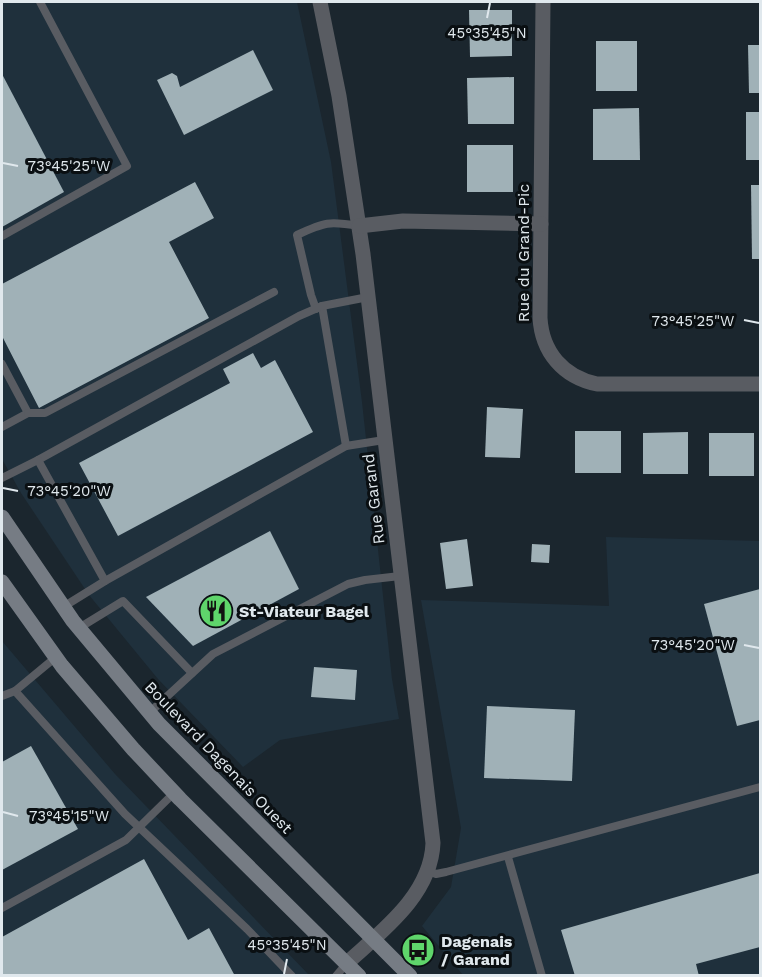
<svg xmlns="http://www.w3.org/2000/svg" width="762" height="977" viewBox="0 0 762 977" font-family="'Work Sans',sans-serif">
  <style>
    .built { fill: #1f303c }
    .building { fill: #a0b1b7 }
    .lines { fill: none; stroke-linecap: round; stroke-linejoin: round }
    .service { stroke: #595c62; stroke-width: 8 }
    .minor { stroke: #595c62; stroke-width: 15 }
    .secondary { stroke: #767c84; stroke-width: 15 }
    .ticks { fill: none; stroke: #e0e8ed; stroke-width: 2 }
    .labels { text-anchor: middle; stroke-width: 6; stroke-linejoin: round; paint-order: stroke }
    .street-label { font-size: 16px; fill: #e0e8ed; stroke: #0a0f12 }
    .poi-label { font-size: 16px; font-weight: bold; fill: #e0e8ed; stroke: #0a0f12; text-anchor: start }
    .ticks-label { font-size: 15px; text-anchor: middle; fill: #e0e8ed; stroke: #0a0f12; stroke-width: 6; stroke-linejoin: round; paint-order: stroke }
  </style>
  <rect width="100%" height="100%" fill="#1b262e"/>
  <g class="built">
    <polygon points="2,2 297,2 331,162 362,402 392,679 399,719 280,740 243,767 158,679 89,595 21,493 2,459"/>
    <polygon points="606,537 760,541 760,975 463,975 422,926 451,887 461,828 421,600 609,606"/>
    <polygon points="2,641 115,774 309,975 2,975"/>
  </g>
  <g class="building">
    <polygon points="469,10 512,10 512,56 470,57"/>
    <rect x="596" y="41" width="41" height="50"/>
    <polygon points="748,45 760,45 760,93 749,93"/>
    <polygon points="253,50 273,90 184,135 157,80 172,73 177,76 180,87"/>
    <polygon points="2,74 64,192 2,227"/>
    <polygon points="514,77 514,124 468,124 467,78"/>
    <polygon points="639,108 640,160 593,160 593,109"/>
    <rect x="746" y="112" width="14" height="48"/>
    <rect x="467" y="145" width="46" height="47"/>
    <polygon points="195,182 214,218 169,242 209,318 39,408 2,336 2,284"/>
    <polygon points="751,185 760,185 760,259 752,259"/>
    <polygon points="253,353 261,368 275,360 313,432 118,536 79,463 230,383 223,369"/>
    <polygon points="487,407 523,409 520,458 485,457"/>
    <rect x="575" y="431" width="46" height="42"/>
    <polygon points="688,432 688,474 643,474 643,433"/>
    <rect x="709" y="433" width="45" height="43"/>
    <polygon points="270,531 299,589 193,646 146,597"/>
    <polygon points="467,539 473,586 446,589 440,543"/>
    <polygon points="532,544 550,545 549,563 531,562"/>
    <polygon points="760,589 760,720 737,726 704,604"/>
    <polygon points="314,667 357,670 355,700 311,697"/>
    <polygon points="487,706 575,710 572,781 484,778"/>
    <polygon points="31,746 78,829 2,870 2,762"/>
    <polygon points="144,859 188,940 209,928 235,976 2,976 2,937"/>
    <polygon points="760,873 760,947 696,964 699,976 575,976 561,930"/>
  </g>
  <g class="lines">
    <g class="service">
      <polyline points="2,236 127,166 40,2"/>
      <polyline points="322,306 346,446 384,440"/>
      <path d="M316 309 311 295 297 235C325 222 329 221 359 226"/>
      <polyline points="2,364 28,413 2,427"/>
      <polyline points="28,413 45,413 274,292"/>
      <polyline points="38,460 299,316 322,306 368,297"/>
      <polyline points="2,478 38,460 105,581 63,607"/>
      <polyline points="105,581 346,446"/>
      <polyline points="79,628 123,601 192,673"/>
      <polyline points="56,657 15,691 125,814 247,929 292,976"/>
      <polyline points="2,696 15,691"/>
      <polyline points="149,713 213,654 348,584 365,580 400,576"/>
      <polyline points="508,857 542,976"/>
      <polyline points="428,871 436,874 446,872 760,787"/>
      <polyline points="2,908 126,840 174,793"/>
      <polyline points="336,976 347,963"/>
    </g>
    <g class="minor">
      <path d="M320 2 339 96 363 254 433 843C431 895 382 931 347 963"/>
      <path d="M543 2 540 318C542 352 563 377 597 384H760"/>
      <polyline points="359,226 403,221 541,224"/>
    </g>
    <g class="secondary">
      <polyline points="2,517 73,621 159,724 410,976"/>
      <polyline points="2,582 62,666 133,749 180,799 359,976"/>
    </g>
  </g>
  <path class="ticks" d="M487 18 490 3M3 163 18 166M744 320 759 323M3 488 18 491M744 645 759 648M3 812 18 816M284 974 287 959"/>
  <defs>
    <symbol id="restaurant-disc" viewBox="-11 -11 22 22"><circle r="9.5" fill="#5fd56b" stroke="#0a0f12"/><path d="M-5-6h1v4h1v-4h1v4h1v-4h1v5L-1.5 .5V6h-2V.5L-5-1ZM5-6V6H3V1.5H1.5Q1.5-4 5-6Z" fill="#111"/></symbol>
    <symbol id="bus-disc" viewBox="-11 -11 22 22"><circle r="9.5" fill="#5fd56b" stroke="#0a0f12"/><path d="M-5-6H5V4H4V6H2V4H-2V6H-4V4H-5ZM-3.5-4V0h7V-4ZM-3.5 1.2v1.5H-2V1.2ZM2 1.2v1.5H3.5V1.2Z" fill="#111"/></symbol>
  </defs>
  <g fill-rule="evenodd">
    <use href="#restaurant-disc" x="197" y="592" width="38" height="38"/>
    <use href="#bus-disc" x="399" y="931" width="38" height="38"/>
  </g>
  <g class="labels">
    <g class="street-label">
      <text transform="translate(523 253) rotate(-90)" y="6">Rue du Grand-Pic</text>
      <text transform="translate(373 499) rotate(-97)" y="6">Rue Garand</text>
      <text transform="translate(219 757) rotate(46)" y="6">Boulevard Dagenais Ouest</text>
    </g>
    <g class="poi-label">
      <text x="239" y="617">St-Viateur Bagel</text>
      <text x="441" y="947">Dagenais<tspan x="441" dy="18">/ Garand</tspan></text>
    </g>
  </g>
  <g class="ticks-label">
    <text x="487" y="38">45°35'45"N</text>
    <text x="69" y="171">73°45'25"W</text>
    <text x="693" y="326">73°45'25"W</text>
    <text x="69" y="496">73°45'20"W</text>
    <text x="693" y="650">73°45'20"W</text>
    <text x="69" y="821">73°45'15"W</text>
    <text x="287" y="950">45°35'45"N</text>
  </g>
  <rect width="762" height="977" fill="none" stroke="#e0e8ed" stroke-width="6"/>
</svg>
